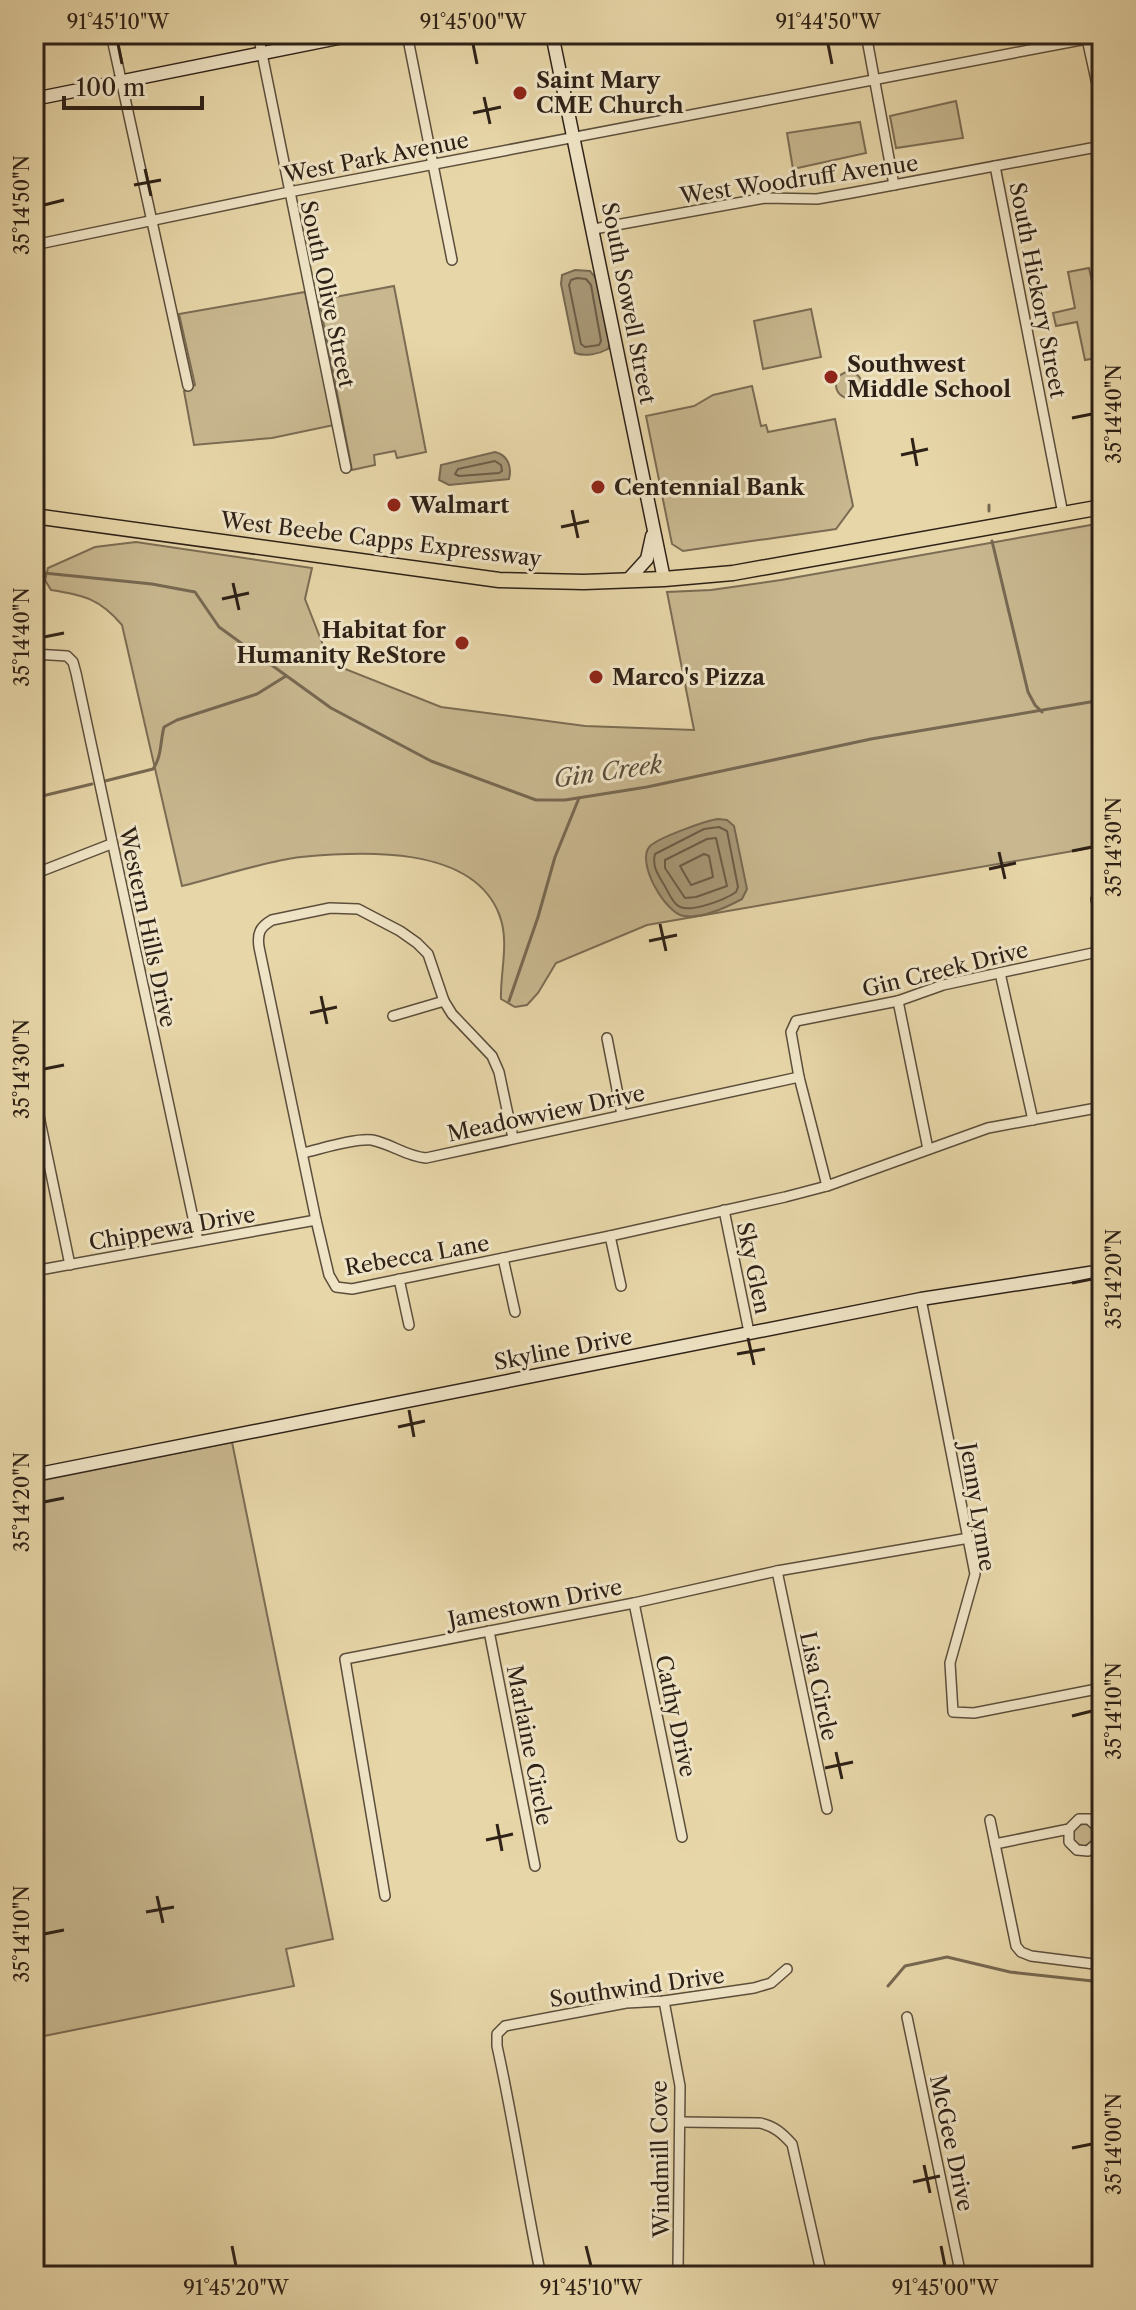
<svg xmlns="http://www.w3.org/2000/svg" width="1136" height="2310" viewBox="0 0 1136 2310" font-family="'Libre Caslon Text',serif">
  <style>
    .green { fill: #c8b78f; stroke: #7b6c53; stroke-width: 2 }
    .water { fill: #a89877; stroke: #776851; stroke-width: 2 }
    .lines { fill: none; stroke-linecap: round; stroke-linejoin: round }
    .shore { stroke: #6b5c47; stroke-width: 2 }
    .stream { stroke: #776851; stroke-width: 3 }
    .street-casing { stroke: #5c4e3b; stroke-width: 12 }
    .secondary-casing { stroke: #2e2117; stroke-width: 15 }
    .primary-casing { stroke: #2e2117; stroke-width: 17 }
    .street { stroke: #efe4c6; stroke-width: 9 }
    .secondary { stroke: #efe4c6; stroke-width: 12 }
    .primary { stroke: #e7d6a8; stroke-width: 14 }
    .ticks { fill: none; stroke: #2e2117; stroke-width: 3 }
    .poi-dot { fill: #8f2418; stroke: #efe4c6; stroke-width: 3 }
    .labels { text-anchor: middle; stroke-width: 6; stroke-linejoin: round; paint-order: stroke }
    .poi-label { font-size: 22px; font-weight: bold; fill: #2e2117; stroke: #efe4c6; text-anchor: start }
    .street-label { font-size: 22px; fill: #2e2117; stroke: #efe4c6 }
    .water-label { font-size: 24px; font-style: italic; fill: #594b39; stroke: #efe4c6 }
    .neatline { fill: none; stroke: #2e2117; stroke-width: 3 }
    .ticks-label { font-size: 20px; text-anchor: middle; fill: #2e2117 }
  </style>
  <rect width="100%" height="100%" fill="#e7d6a8"/>
  <filter id="stains"><feTurbulence type="fractalNoise" baseFrequency=".0025" numOctaves="4"/><feColorMatrix values="0 0 0 0 .2 0 0 0 0 .09 0 0 0 0 .02 0 0 0 .5 -.17"/></filter>
  <radialGradient id="worn" r=".72"><stop offset=".6" stop-color="#630" stop-opacity="0"/><stop offset="1" stop-color="#630" stop-opacity=".3"/></radialGradient>
  <g class="green">
    <polygon points="956,101 963,138 896,148 890,116"/>
    <polygon points="860,122 866,153 793,169 787,133"/>
    <polygon points="1089,268 1097,304 1102,304 1102,318 1099,319 1102,357 1085,360 1077,322 1056,326 1053,313 1075,308 1068,272"/>
    <polygon points="394,286 426,452 397,458 395,451 374,455 375,465 352,470 319,300"/>
    <polygon points="305,292 334,425 272,438 194,445 184,391 195,385 179,314"/>
    <polygon points="811,309 821,357 763,369 754,321"/>
    <circle cx="849" cy="385" r="13"/>
    <polygon points="752,386 761,426 766,425 768,432 835,419 853,506 836,529 683,551 672,544 646,416 694,406 713,395"/>
    <path d="M1102 523V846L647 925 556 963 538 993 527 1005 515 1007 501 999C500 972 510 941 499 914 472 845 362 851 301 857 266 861 218 877 182 886L122 625C100 599 84 595 51 590L45 580 48 568 95 547 136 542 312 568 305 599 330 663 441 707 585 726 694 730 667 592 711 590 781 580Z"/>
    <polygon points="232,1442 333,1939 286,1949 294,1986 34,2038 34,1482"/>
    <circle cx="1084" cy="1835" r="11"/>
  </g>
  <g class="water">
    <path d="M575 270 590 271 598 281 610 343 608 349C599 354 585 357 575 353L561 284 562 275Z"/>
    <path d="M495 452C508 455 512 467 509 479L449 485 439 480 441 465Z"/>
    <path d="M718 819 727 820 734 826 747 889 742 899C727 907 701 919 684 916 666 914 635 862 650 846 660 837 705 821 718 819Z"/>
  </g>
  <g class="lines">
    <g class="shore">
      <polygon points="577,278 586,279 591,285 601,341 599,345 585,347 581,344 569,285 571,280"/>
      <polygon points="495,461 501,465 502,471 499,473 459,476 455,474 458,469"/>
      <path d="M719 827 727 831 738 887 736 892C726 899 688 915 677 905 671 900 667 889 663 883 657 873 652 865 655 854L704 829Z"/>
      <polygon points="716,838 727,886 696,897 685,898 665,868 665,860 707,839"/>
      <polygon points="704,854 709,856 713,877 691,885 680,866"/>
    </g>
    <g class="stream">
      <polyline points="989,505 989,511"/>
      <polyline points="992,541 1028,692 1035,705 1042,712"/>
      <polyline points="34,572 152,584 195,592 219,627 331,708 431,761 536,800 565,800 647,787 871,739 1102,700"/>
      <path d="M105 781 153 769C162 756 160 742 164 727L177 720 257 694 286 676"/>
      <polyline points="34,798 92,784"/>
      <polyline points="509,1001 538,917 555,857 579,798"/>
      <polyline points="888,1986 905,1966 947,1957 1010,1972 1102,1982"/>
    </g>
    <defs>
      <g id="street">
        <polyline points="111,34 188,386"/>
        <polyline points="258,34 346,468"/>
        <polyline points="407,34 452,260"/>
        <polyline points="866,34 894,185"/>
        <polyline points="1087,39 1102,107"/>
        <polyline points="995,166 1063,514"/>
        <polyline points="594,229 765,198 817,199 851,193 1102,146"/>
        <polyline points="34,245 289,192 1102,36"/>
        <polyline points="34,654 67,656 73,662 76,673 198,1241"/>
        <polyline points="34,874 111,844"/>
        <polyline points="1096,899 1102,932"/>
        <polyline points="1000,973 1033,1120"/>
        <polyline points="898,1001 928,1149"/>
        <polyline points="393,1016 444,1001"/>
        <polyline points="607,1038 622,1115"/>
        <polyline points="34,1092 70,1265"/>
        <path d="M513 1138 499 1072 492 1056 452 1014 444 1001 428 954 417 943 400 931 358 909 330 908 272 920C260 927 257 933 259 947L316 1220 329 1275 336 1287 352 1289 610 1236 785 1197 827 1186 988 1128 1102 1107"/>
        <path d="M303 1153C321 1149 354 1138 372 1140 392 1144 405 1156 426 1158L799 1077"/>
        <polyline points="827,1186 799,1077 791,1032 796,1021 898,1001 943,985 1102,951"/>
        <polyline points="724,1210 749,1332"/>
        <polyline points="610,1236 621,1286"/>
        <polyline points="503,1258 515,1312"/>
        <polyline points="34,1271 316,1220"/>
        <polyline points="399,1279 409,1325"/>
        <polyline points="921,1299 975,1574 950,1663 953,1712 974,1713 1102,1688"/>
        <polyline points="777,1571 827,1809"/>
        <polyline points="634,1603 682,1837"/>
        <polyline points="489,1631 535,1866"/>
        <polyline points="990,1820 1016,1946 1021,1952 1031,1956 1102,1965"/>
        <polyline points="995,1844 1069,1829 1069,1842 1077,1850 1088,1851 1100,1840 1100,1830 1089,1819 1079,1819 1069,1829"/>
        <polyline points="385,1896 345,1659 634,1603 777,1571 969,1538"/>
        <polyline points="664,2001 680,2086 678,2268"/>
        <polyline points="907,2017 961,2276"/>
        <path d="M681 2122 760 2123C774 2126 782 2133 792 2144L822 2276"/>
        <path d="M541 2276C525 2200 514 2123 497 2046V2034L505 2026 626 2003 664 2001 754 1988 771 1983 787 1969"/>
      </g>
      <g id="secondary">
        <polyline points="552,34 664,579"/>
        <polyline points="34,99 358,34"/>
        <polyline points="627,581 647,559 652,536"/>
        <polyline points="34,1475 921,1299 1102,1271"/>
      </g>
      <polyline id="primary" points="34,516 499,580 584,582 664,579 733,573 1102,507"/>
    </defs>
    <use href="#street" class="street-casing"/>
    <use href="#secondary" class="secondary-casing"/>
    <use href="#primary" class="primary-casing"/>
    <use href="#street" class="street"/>
    <use href="#secondary" class="secondary"/>
    <use href="#primary" class="primary"/>
  </g>
  <path class="ticks" d="M118 44 122 64M473 44 477 64M828 44 832 64M484 97 490 124M473 113 501 107M145 169 151 196M134 185 161 180M44 205 64 200M1072 418 1092 414M912 438 917 466M901 455 928 449M572 510 578 538M561 527 589 521M233 583 239 610M222 599 249 593M44 637 64 633M1072 851 1092 847M999 852 1005 879M989 869 1016 863M660 924 666 951M649 941 677 935M321 996 327 1024M310 1013 337 1007M44 1069 64 1065M1072 1283 1092 1279M748 1338 754 1365M737 1354 765 1349M409 1410 414 1437M398 1427 425 1421M44 1502 64 1498M1072 1716 1092 1711M836 1752 842 1779M825 1768 853 1762M497 1824 502 1851M486 1840 513 1834M157 1896 163 1923M146 1912 174 1907M44 1934 64 1930M1072 2148 1092 2144M924 2165 930 2193M913 2182 940 2176M232 2246 236 2266M586 2246 591 2266M941 2246 945 2266"/>
  <g class="poi-dot">
    <circle cx="520" cy="93" r="8"/>
    <circle cx="831" cy="377" r="8"/>
    <circle cx="598" cy="487" r="8"/>
    <circle cx="394" cy="505" r="8"/>
    <circle cx="462" cy="643" r="8"/>
    <circle cx="596" cy="677" r="8"/>
  </g>
  <g class="labels">
    <g class="poi-label">
      <text x="536" y="88">Saint Mary<tspan x="536" dy="25">CME Church</tspan></text>
      <text x="847" y="372">Southwest<tspan x="847" dy="25">Middle School</tspan></text>
      <text x="614" y="495">Centennial Bank</text>
      <text x="410" y="513">Walmart</text>
      <text x="446" y="638" text-anchor="end">Habitat for<tspan x="446" dy="25">Humanity ReStore</tspan></text>
      <text x="612" y="685">Marco's Pizza</text>
    </g>
    <g class="street-label">
      <text transform="translate(376 157) rotate(-11)" y="8">West Park Avenue</text>
      <text transform="translate(799 179) rotate(-8)" y="8">West Woodruff Avenue</text>
      <text transform="translate(1038 290) rotate(79)" y="8">South Hickory Street</text>
      <text transform="translate(328 294) rotate(78)" y="8">South Olive Street</text>
      <text transform="translate(629 303) rotate(79)" y="8">South Sowell Street</text>
      <text transform="translate(381 539) rotate(7)" y="8">West Beebe Capps Expressway</text>
      <text transform="translate(148 927) rotate(78)" y="8">Western Hills Drive</text>
      <text transform="translate(945 969) rotate(-14)" y="8">Gin Creek Drive</text>
      <text transform="translate(546 1113) rotate(-12)" y="8">Meadowview Drive</text>
      <text transform="translate(172 1228) rotate(-10)" y="8">Chippewa Drive</text>
      <text transform="translate(417 1255) rotate(-10)" y="8">Rebecca Lane</text>
      <text transform="translate(754 1268) rotate(78)" y="8">Sky Glen</text>
      <text transform="translate(563 1349) rotate(-11)" y="8">Skyline Drive</text>
      <text transform="translate(978 1507) rotate(81)" y="8">Jenny Lynne</text>
      <text transform="translate(535 1603) rotate(-11)" y="8">Jamestown Drive</text>
      <text transform="translate(819 1686) rotate(78)" y="8">Lisa Circle</text>
      <text transform="translate(676 1716) rotate(78)" y="8">Cathy Drive</text>
      <text transform="translate(530 1745) rotate(79)" y="8">Marlaine Circle</text>
      <text transform="translate(637 1987) rotate(-8)" y="8">Southwind Drive</text>
      <text transform="translate(952 2143) rotate(78)" y="8">McGee Drive</text>
      <text transform="translate(660 2159) rotate(-91)" y="8">Windmill Cove</text>
    </g>
    <g class="water-label">
      <text transform="translate(608 772) rotate(-8)" y="8">Gin Creek</text>
    </g>
  </g>
  <rect width="1136" height="2310" fill="none" stroke="#e7d6a8" stroke-width="88"/>
  <path d="M64 96v12h138v-12" fill="none" stroke="#2e2117" stroke-width="4"/>
  <text x="76" y="96" font-size="24" fill="#2e2117" stroke="#efe4c6" stroke-width="6" paint-order="stroke">100 m</text>
  <rect x="44" y="44" width="1048" height="2222" class="neatline"/>
  <g class="ticks-label">
    <text x="118" y="29">91°45'10"W</text>
    <text x="473" y="29">91°45'00"W</text>
    <text x="828" y="29">91°44'50"W</text>
    <text transform="translate(22 205) rotate(-90)" y="7">35°14'50"N</text>
    <text transform="translate(1114 414) rotate(-90)" y="7">35°14'40"N</text>
    <text transform="translate(22 637) rotate(-90)" y="7">35°14'40"N</text>
    <text transform="translate(1114 847) rotate(-90)" y="7">35°14'30"N</text>
    <text transform="translate(22 1069) rotate(-90)" y="7">35°14'30"N</text>
    <text transform="translate(1114 1279) rotate(-90)" y="7">35°14'20"N</text>
    <text transform="translate(22 1502) rotate(-90)" y="7">35°14'20"N</text>
    <text transform="translate(1114 1711) rotate(-90)" y="7">35°14'10"N</text>
    <text transform="translate(22 1934) rotate(-90)" y="7">35°14'10"N</text>
    <text transform="translate(1114 2144) rotate(-90)" y="7">35°14'00"N</text>
    <text x="236" y="2295">91°45'20"W</text>
    <text x="591" y="2295">91°45'10"W</text>
    <text x="945" y="2295">91°45'00"W</text>
  </g>
  <rect width="100%" height="100%" filter="url(#stains)"/>
  <rect width="100%" height="100%" fill="url(#worn)"/>
</svg>
